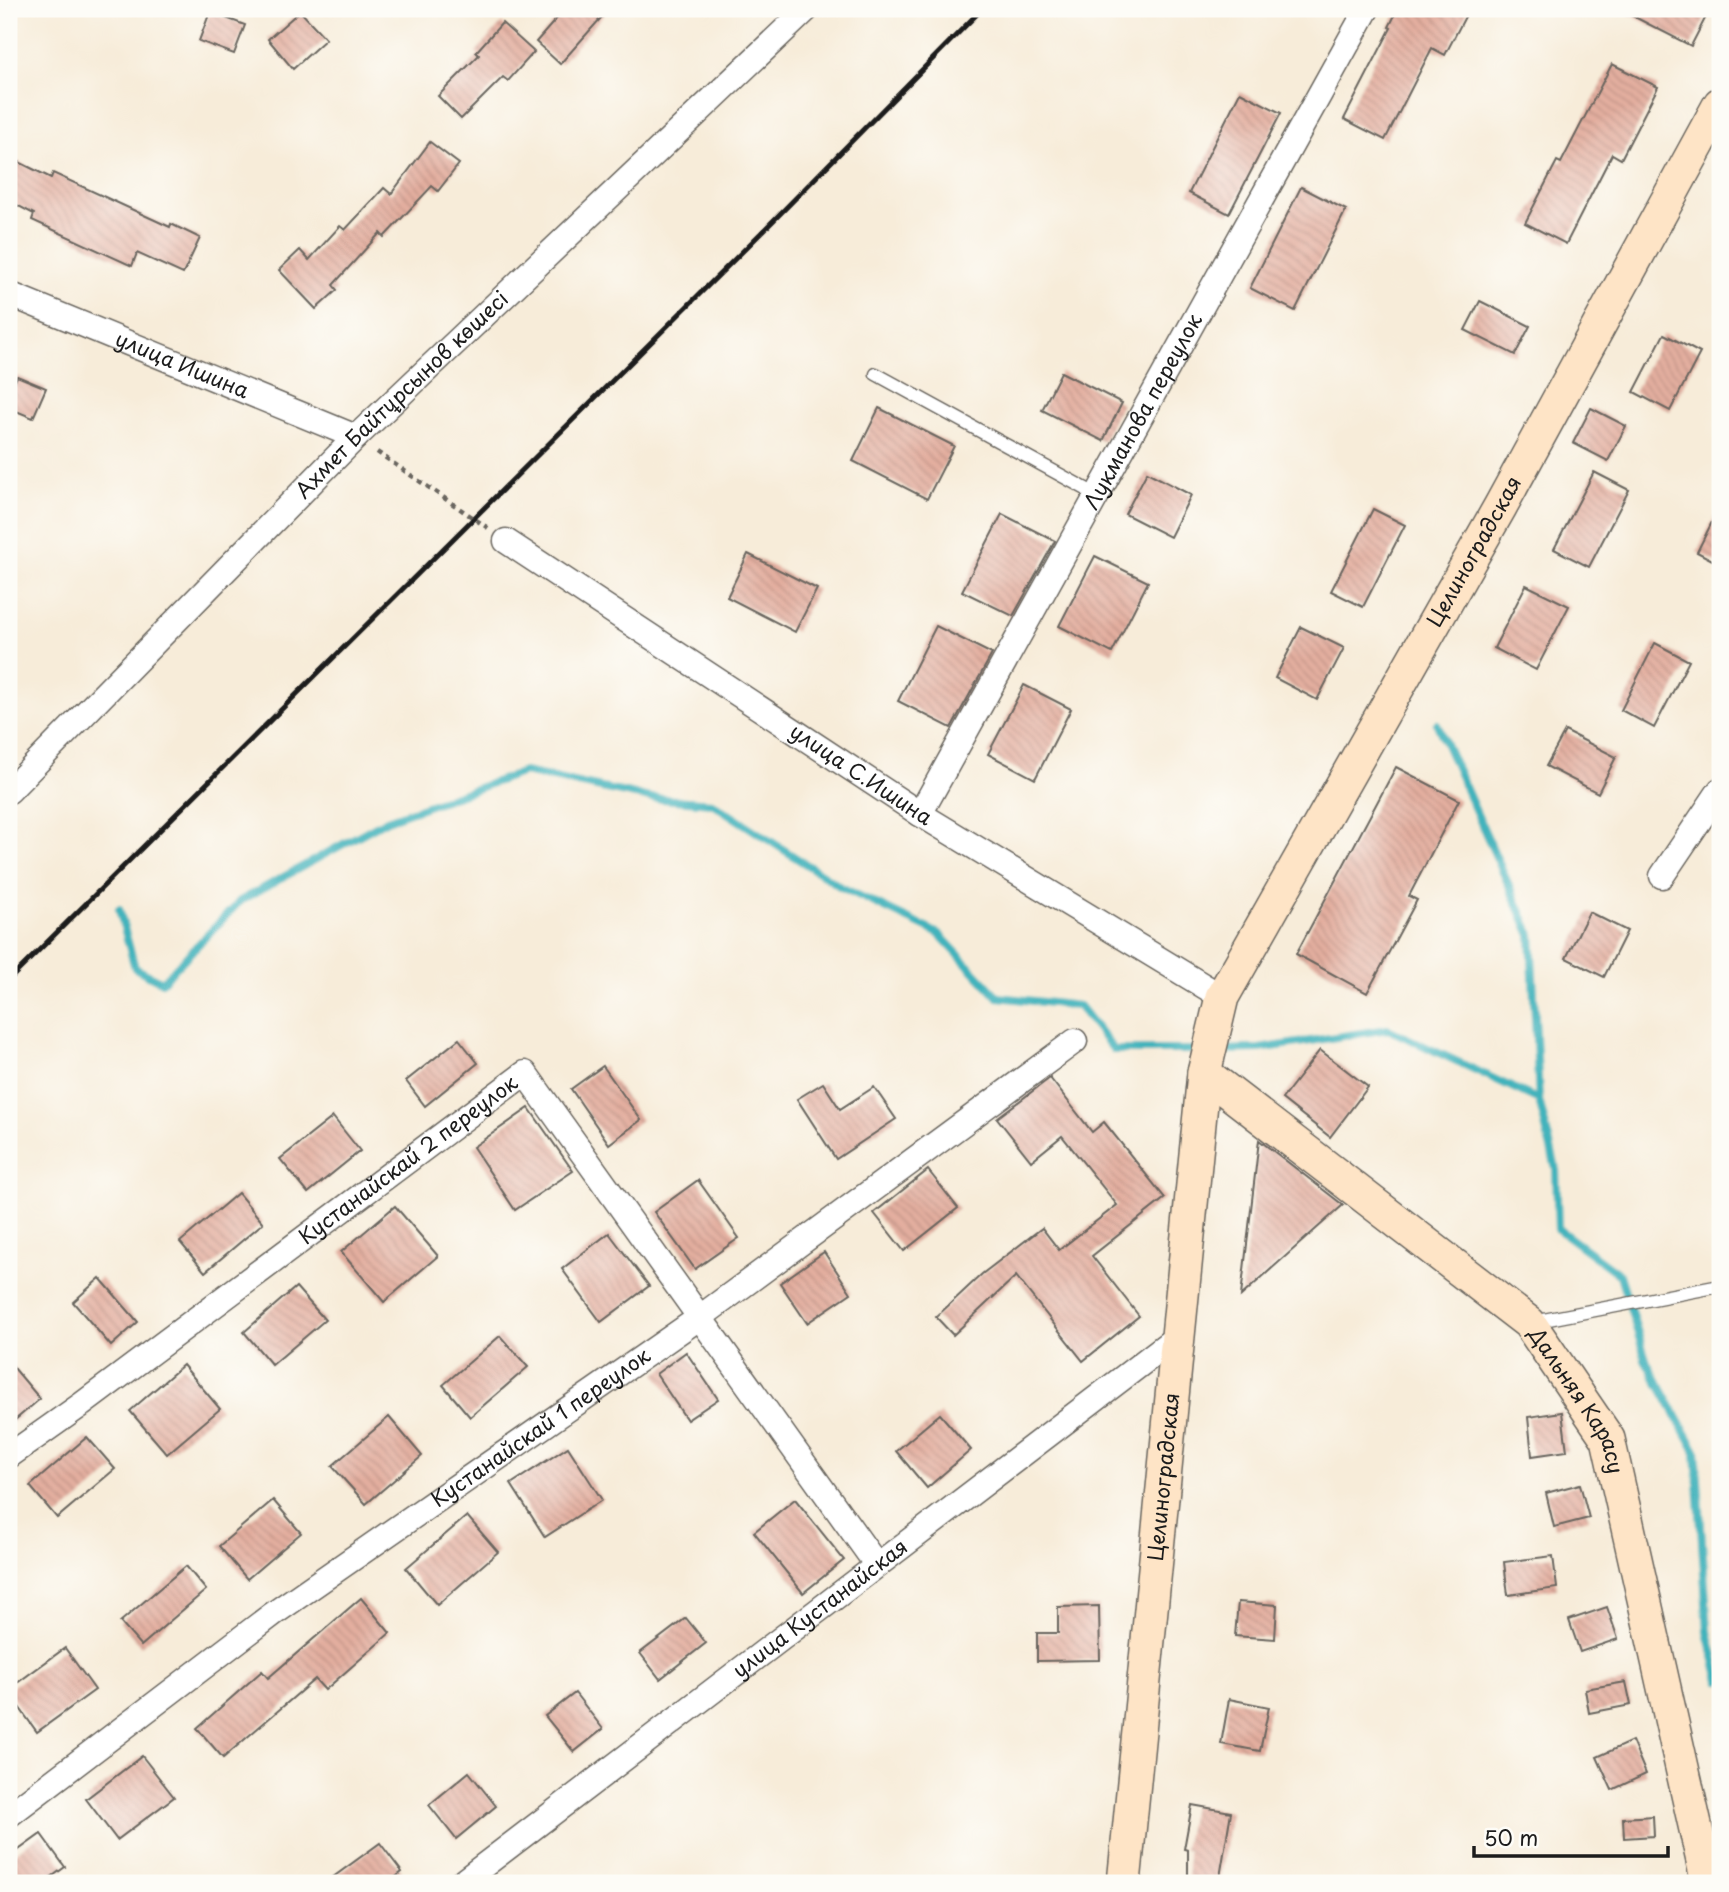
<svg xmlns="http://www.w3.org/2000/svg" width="1729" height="1892" viewBox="0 0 1729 1892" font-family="'Playpen Sans',sans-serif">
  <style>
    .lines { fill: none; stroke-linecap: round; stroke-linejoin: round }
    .stream { stroke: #43b3bc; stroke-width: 8 }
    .building { fill: url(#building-back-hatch) }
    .lane-casing { stroke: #69655e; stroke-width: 15 }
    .street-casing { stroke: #69655e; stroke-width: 27 }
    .secondary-casing { stroke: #69655e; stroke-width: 36 }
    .path { stroke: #69655e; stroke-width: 4.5; stroke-dasharray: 5 5; stroke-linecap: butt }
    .lane { stroke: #fff; stroke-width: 12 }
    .street { stroke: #fff; stroke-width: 24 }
    .secondary { stroke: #fee4c6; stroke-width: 33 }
    .rail { stroke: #1c1c1c; stroke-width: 5 }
    .labels { text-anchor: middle; stroke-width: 7; stroke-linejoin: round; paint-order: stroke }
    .street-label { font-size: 21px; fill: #1c1c1c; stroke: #fdfcf7 }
  </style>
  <defs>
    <pattern id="building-back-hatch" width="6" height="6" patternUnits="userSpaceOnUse" patternTransform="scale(1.75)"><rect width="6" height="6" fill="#e3ae9f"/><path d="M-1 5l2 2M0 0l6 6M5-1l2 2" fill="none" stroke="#c29588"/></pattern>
  </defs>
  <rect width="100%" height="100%" fill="#fdfcf7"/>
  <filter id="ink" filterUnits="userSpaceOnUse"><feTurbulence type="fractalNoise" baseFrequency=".0143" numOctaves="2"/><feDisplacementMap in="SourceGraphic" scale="14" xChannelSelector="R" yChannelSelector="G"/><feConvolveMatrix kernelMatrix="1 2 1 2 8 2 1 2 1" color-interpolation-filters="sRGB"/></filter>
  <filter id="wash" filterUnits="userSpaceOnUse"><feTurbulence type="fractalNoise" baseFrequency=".00686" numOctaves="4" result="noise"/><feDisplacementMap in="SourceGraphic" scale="28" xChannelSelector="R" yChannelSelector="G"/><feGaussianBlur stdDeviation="1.57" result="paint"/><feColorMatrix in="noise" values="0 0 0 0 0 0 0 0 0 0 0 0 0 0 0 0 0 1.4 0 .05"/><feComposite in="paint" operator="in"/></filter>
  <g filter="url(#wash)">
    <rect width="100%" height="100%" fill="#f7ecd9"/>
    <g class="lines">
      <g class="stream">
        <polyline points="1437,724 1531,935 1539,1100"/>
        <polyline points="119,909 135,968 162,982 240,901 387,820 524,772 650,798 712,803 841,887 939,934 998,997 1079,1006 1114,1050 1203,1050"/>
        <polyline points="1216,1050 1259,1049 1388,1029 1539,1100 1556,1169 1558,1229 1620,1275 1647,1363"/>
        <polyline points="1645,1359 1696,1451 1708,1632 1720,1680"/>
      </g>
    </g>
    <g id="blocks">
      <g class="building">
        <polygon points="565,9 609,9 560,64 536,42"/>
        <polygon points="1398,9 1469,9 1445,55 1432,48 1385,140 1344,119 1391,28 1389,27"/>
        <polygon points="1619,9 1710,9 1691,46"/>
        <polygon points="300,11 326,39 293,69 268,39"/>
        <polygon points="210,12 245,25 234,54 199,41"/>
        <polygon points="502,23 534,52 508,81 503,77 461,119 438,96 479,55 476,52"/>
        <polygon points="1612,64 1658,87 1621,159 1612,154 1566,244 1525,223 1557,161 1561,163"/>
        <polygon points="1240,92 1281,113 1229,214 1189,193"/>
        <polygon points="430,142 459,164 438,191 432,186 384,237 380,233 333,285 337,290 316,309 279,270 300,250 309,260 340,226 345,230 384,188 391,194"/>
        <polygon points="9,157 51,178 53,173 170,227 171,224 200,238 183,274 137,253 132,266 32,220 34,214 9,201"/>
        <polygon points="1301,187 1346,210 1295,311 1250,288"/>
        <polygon points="1480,301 1530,326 1515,355 1465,330"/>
        <polygon points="1664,334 1700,353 1670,411 1634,392"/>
        <polygon points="1061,372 1122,403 1103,441 1042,410"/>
        <polygon points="17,376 46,388 33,418 9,408 9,395"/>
        <polygon points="879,408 954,446 927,499 853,461"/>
        <polygon points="1591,408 1626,426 1608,461 1573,443"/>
        <polygon points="1147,472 1191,495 1170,537 1125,514"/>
        <polygon points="1594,472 1629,490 1589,567 1554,549"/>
        <polygon points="1720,506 1720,564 1697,552"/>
        <polygon points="1373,509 1405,525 1363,607 1331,591"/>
        <polygon points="1002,514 1055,541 1013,616 962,591"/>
        <polygon points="748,554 817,589 795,632 727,597"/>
        <polygon points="1095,556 1148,582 1112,653 1059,626"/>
        <polygon points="1526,585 1569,606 1536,670 1494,648"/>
        <polygon points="936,626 992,654 951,728 898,701"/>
        <polygon points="1301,627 1344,648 1317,700 1275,678"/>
        <polygon points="1655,643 1689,661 1654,728 1621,710"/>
        <polygon points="1024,685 1071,709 1035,779 988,754"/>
        <polygon points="1565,731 1616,757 1598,793 1546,766"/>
        <polygon points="1396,767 1459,800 1409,896 1417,900 1367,993 1296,954"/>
        <polygon points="1589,912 1627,931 1604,977 1566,958"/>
        <polygon points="459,1039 478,1063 425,1106 406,1081"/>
        <polygon points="1320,1050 1368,1087 1330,1137 1282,1099"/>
        <polygon points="603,1066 641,1120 609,1144 571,1089"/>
        <polygon points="1050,1078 1092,1132 1104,1122 1165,1198 1092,1256 1139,1316 1083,1361 1016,1276 953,1335 936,1317 982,1274 1042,1228 1059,1250 1117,1205 1062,1136 1031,1161 997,1118"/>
        <polygon points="823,1083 840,1109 874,1087 896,1119 836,1159 797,1099"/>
        <polygon points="529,1108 573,1171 515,1210 473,1147"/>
        <polygon points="333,1117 360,1151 308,1193 280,1159"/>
        <polygon points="1259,1140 1343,1205 1241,1296"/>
        <polygon points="928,1170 958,1208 904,1251 874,1213"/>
        <polygon points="698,1180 739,1238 695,1269 654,1212"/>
        <polygon points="238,1193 263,1223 205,1272 180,1242"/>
        <polygon points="395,1206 438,1256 384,1302 341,1252"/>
        <polygon points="609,1233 649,1286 601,1322 562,1269"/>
        <polygon points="824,1252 851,1293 807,1323 780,1283"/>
        <polygon points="100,1278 138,1322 111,1346 73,1302"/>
        <polygon points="296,1287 325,1320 272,1365 244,1332"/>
        <polygon points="500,1336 528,1367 470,1417 443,1385"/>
        <polygon points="686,1352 718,1399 687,1420 656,1374"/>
        <polygon points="9,1362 40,1399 9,1425"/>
        <polygon points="183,1365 220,1409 167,1454 130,1411"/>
        <polygon points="1562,1412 1567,1451 1532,1456 1528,1417"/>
        <polygon points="940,1414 971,1450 927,1488 896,1451"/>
        <polygon points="389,1417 422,1456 366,1504 332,1466"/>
        <polygon points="87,1437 115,1469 57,1518 30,1486"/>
        <polygon points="568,1447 602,1500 545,1537 511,1484"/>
        <polygon points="1580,1484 1589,1518 1554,1527 1546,1493"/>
        <polygon points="795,1499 844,1560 803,1593 754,1532"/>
        <polygon points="273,1500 301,1533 247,1579 219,1546"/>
        <polygon points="467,1516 498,1552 437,1605 406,1568"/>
        <polygon points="1553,1556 1557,1588 1508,1595 1504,1562"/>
        <polygon points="186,1566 206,1590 141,1646 120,1622"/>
        <polygon points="361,1598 390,1633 325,1690 315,1679 223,1758 197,1728 262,1671 268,1678"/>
        <polygon points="1238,1602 1277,1605 1275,1639 1235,1636"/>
        <polygon points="1099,1606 1100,1660 1037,1661 1037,1633 1058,1633 1058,1607"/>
        <polygon points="1607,1607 1618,1639 1580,1652 1569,1620"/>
        <polygon points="686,1618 706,1643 660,1679 640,1653"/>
        <polygon points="65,1648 95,1690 37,1732 9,1693 9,1689"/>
        <polygon points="1626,1682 1631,1705 1589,1713 1585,1689"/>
        <polygon points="575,1693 603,1729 574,1752 545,1716"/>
        <polygon points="1229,1699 1269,1707 1260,1751 1221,1744"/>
        <polygon points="1632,1741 1646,1774 1612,1790 1597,1757"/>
        <polygon points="142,1756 174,1797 117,1840 86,1799"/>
        <polygon points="469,1772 496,1806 456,1839 429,1805"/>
        <polygon points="1192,1805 1231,1812 1219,1883 1188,1883 1188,1850 1184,1849"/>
        <polygon points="1653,1816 1654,1836 1624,1838 1623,1818"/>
        <polygon points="41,1834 65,1867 43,1883 9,1883 9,1857"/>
        <polygon points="380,1843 402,1872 388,1883 325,1883"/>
      </g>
    </g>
  </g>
  <g filter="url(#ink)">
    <use href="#blocks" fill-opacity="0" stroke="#69655e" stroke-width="2"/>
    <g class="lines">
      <defs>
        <g id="lane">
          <polyline points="876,374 1097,495"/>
          <polyline points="1533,1322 1720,1286"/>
        </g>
        <g id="street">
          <path id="s1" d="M9 294 356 437"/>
          <path id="s2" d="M506 541 920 814 1222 997"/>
          <path id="s3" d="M9 791 356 437 807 9"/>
          <path id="s4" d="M920 814 1367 9"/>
          <polyline points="1662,876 1720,790"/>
          <path id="s5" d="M9 1456 81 1405 525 1073 876 1564"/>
          <path id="s6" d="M9 1815 273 1614 699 1318 1075 1041"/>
          <path id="s7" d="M461 1883 1179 1335"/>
        </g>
        <g id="secondary">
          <path id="s8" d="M1204 1073 1529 1323 1608 1439 1708 1883"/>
          <path id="s9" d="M1124 1883 1204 1073 1222 997 1500 507 1720 104"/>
        </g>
      </defs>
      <use href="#lane" class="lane-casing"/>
      <use href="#street" class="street-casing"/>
      <use href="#secondary" class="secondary-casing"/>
      <polyline class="path" points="377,452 488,528"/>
      <use href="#lane" class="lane"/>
      <use href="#street" class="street"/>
      <use href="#secondary" class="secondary"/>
      <polyline class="rail" points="9,980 766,228 982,9"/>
    </g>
  </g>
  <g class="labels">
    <g class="street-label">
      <text dy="7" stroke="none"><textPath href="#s1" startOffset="187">улица Ишина</textPath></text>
      <text dy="7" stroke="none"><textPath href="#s3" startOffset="558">Ахмет Байтұрсынов көшесі</textPath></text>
      <text dy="7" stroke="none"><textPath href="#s4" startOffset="460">Лукманова переулок</textPath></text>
      <text dy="7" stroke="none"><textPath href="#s9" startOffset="1404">Целиноградская</textPath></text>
      <text dy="7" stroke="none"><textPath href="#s2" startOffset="425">улица С.Ишина</textPath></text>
      <text dy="7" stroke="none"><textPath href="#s5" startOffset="497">Кустанайскай 2 переулок</textPath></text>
      <text dy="7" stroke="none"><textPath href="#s8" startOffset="502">Дальняя Карасу</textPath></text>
      <text dy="7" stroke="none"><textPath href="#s6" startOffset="658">Кустанайскай 1 переулок</textPath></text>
      <text dy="7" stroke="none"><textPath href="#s9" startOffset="408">Целиноградская</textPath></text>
      <text dy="7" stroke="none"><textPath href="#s7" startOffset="452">улица Кустанайская</textPath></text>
    </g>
  </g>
  <rect width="1729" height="1892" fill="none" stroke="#fdfcf7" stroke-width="35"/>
  <path d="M1474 1846v10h194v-10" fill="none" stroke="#1c1c1c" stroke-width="3.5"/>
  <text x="1484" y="1846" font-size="21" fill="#1c1c1c" stroke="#fdfcf7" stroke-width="5" paint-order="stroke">50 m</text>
</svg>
